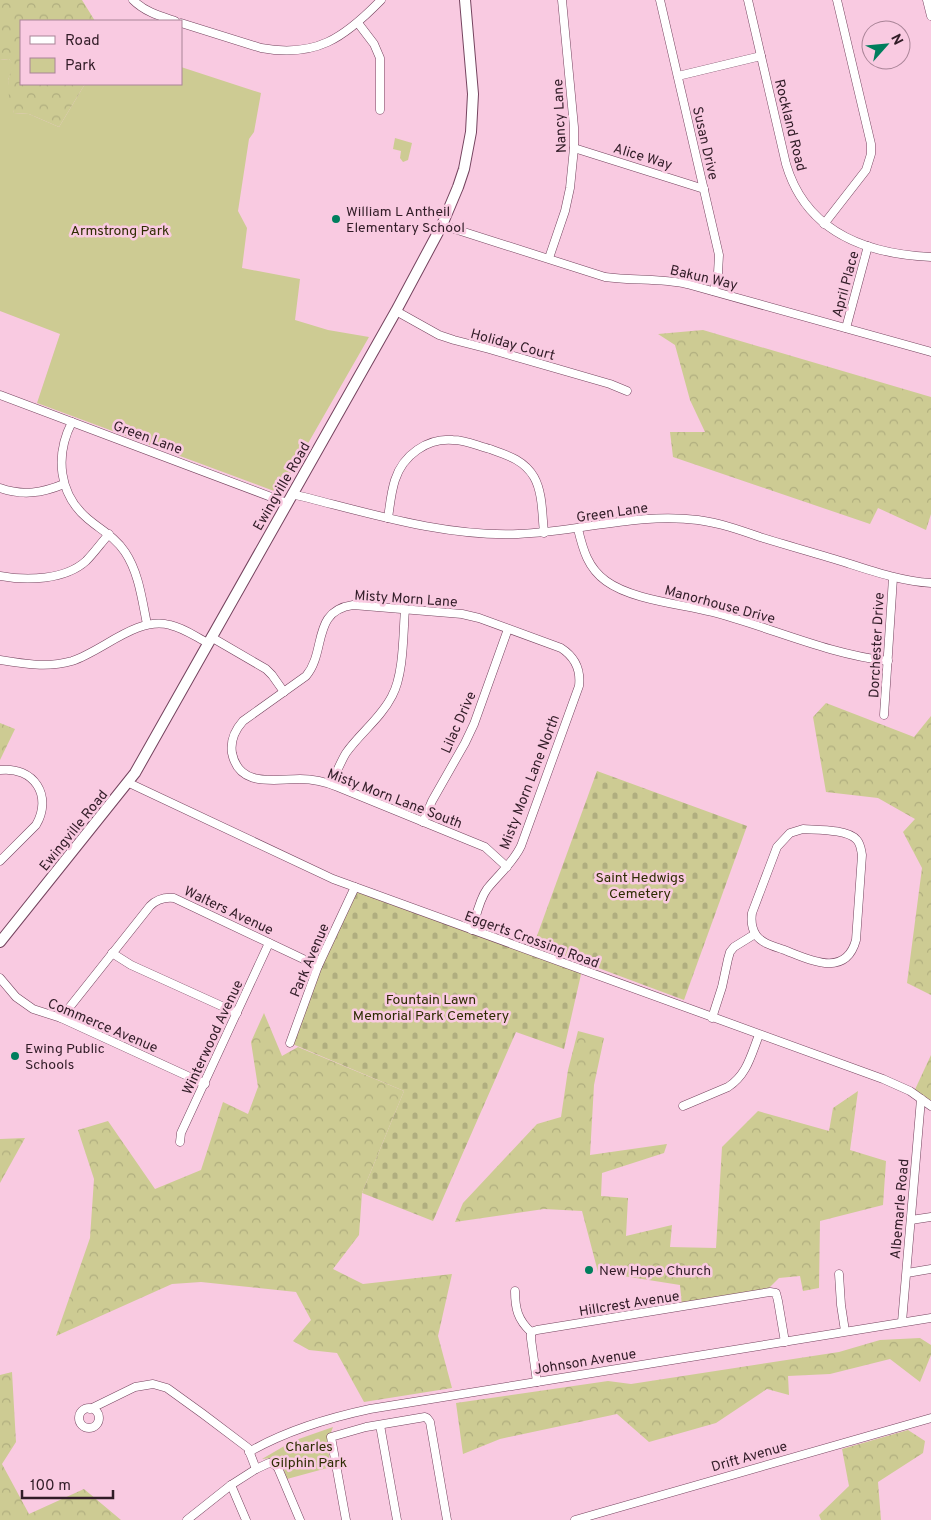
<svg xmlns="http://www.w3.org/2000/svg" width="931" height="1520" viewBox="0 0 931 1520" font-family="Overpass,sans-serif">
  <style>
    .green { fill: #cdcb93 }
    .forest { fill: url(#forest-crowns) }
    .cemetery { fill: url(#cemetery-stones) }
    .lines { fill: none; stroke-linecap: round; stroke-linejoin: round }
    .minor-casing { stroke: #74435e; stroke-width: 9 }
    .major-casing { stroke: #74435e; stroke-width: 12 }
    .minor { stroke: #fff; stroke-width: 8 }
    .major { stroke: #fff; stroke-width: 10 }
    .poi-dot { fill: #007e5d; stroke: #f9cae1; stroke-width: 2 }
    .labels { text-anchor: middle; stroke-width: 5; stroke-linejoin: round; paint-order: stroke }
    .street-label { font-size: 14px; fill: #311c27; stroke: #f9cae1 }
    .poi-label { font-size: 14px; fill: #311c27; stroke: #f9cae1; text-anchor: start }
    .park-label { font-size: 14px; fill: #2e2c02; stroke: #f9cae1 }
  </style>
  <defs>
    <pattern id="forest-crowns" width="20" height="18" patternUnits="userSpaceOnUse" patternTransform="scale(1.25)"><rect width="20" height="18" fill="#cdcb93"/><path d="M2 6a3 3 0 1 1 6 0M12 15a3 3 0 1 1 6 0" fill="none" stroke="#b0ae7f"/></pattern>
    <pattern id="cemetery-stones" width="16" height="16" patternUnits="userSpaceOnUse" patternTransform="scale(1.25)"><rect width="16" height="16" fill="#cdcb93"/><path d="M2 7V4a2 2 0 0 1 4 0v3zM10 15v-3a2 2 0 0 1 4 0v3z" fill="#b0ae7f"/></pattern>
  </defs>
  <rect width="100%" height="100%" fill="#f9cae1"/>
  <g class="green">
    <polygon points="9,59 14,65 8,80 14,113 29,114 59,127 85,84 181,84 181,67 261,93 254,132 249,139 238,211 247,228 242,268 300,279 295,320 328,330 369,337 283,487 274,491 37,403 60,334 0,311 0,60"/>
    <polygon points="395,138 412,143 408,160 403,162 400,158 401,151 393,149"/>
    <polygon points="333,1427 327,1443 331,1467 287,1479 281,1463 271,1458 262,1459 293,1441"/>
  </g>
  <g class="forest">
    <polygon points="0,0 82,0 95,21 21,21 21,84 85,84 59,127 29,114 14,113 9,98 8,80 13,65 9,59 0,60"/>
    <polygon points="703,330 931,397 931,514 926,530 878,508 870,524 673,457 670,432 705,432 690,400 675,345 658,334"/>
    <polygon points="826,703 914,737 931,716 931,995 907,983 922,868 903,832 915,819 878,798 826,792 813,717"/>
    <polygon points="0,723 15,729 0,760"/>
    <polygon points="264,1013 282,1056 298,1047 404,1091 362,1193 359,1235 333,1269 363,1284 452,1274 438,1336 452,1388 364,1402 337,1353 309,1350 293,1341 311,1320 296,1292 201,1282 172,1284 56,1336 90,1238 94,1179 78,1130 108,1121 155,1189 201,1170 223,1102 248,1114 258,1087 251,1042"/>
    <polygon points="578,1031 604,1038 594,1085 590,1155 667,1144 664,1153 602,1173 601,1196 628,1198 626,1236 672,1225 670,1247 716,1248 722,1147 758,1111 829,1131 833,1108 858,1091 850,1150 886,1161 883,1205 820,1221 819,1288 803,1291 800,1276 779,1278 761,1296 682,1307 680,1285 598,1272 582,1211 544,1209 455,1222 463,1203 537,1124 561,1117 568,1070"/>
    <polygon points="931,1055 931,1108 912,1096"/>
    <polygon points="25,1138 0,1183 0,1139"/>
    <polygon points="920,1338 931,1345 931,1355 920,1382 890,1359 830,1374 788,1376 789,1395 767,1389 716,1423 649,1442 617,1414 500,1439 463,1454 456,1403 608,1381 631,1384 839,1352 880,1340"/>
    <polygon points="12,1372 16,1442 2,1464 29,1514 84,1489 121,1520 0,1520 0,1375"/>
    <polygon points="908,1430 925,1441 923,1453 878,1482 881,1520 821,1520 819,1515 849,1486 842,1449"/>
  </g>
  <g class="cemetery">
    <polygon points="597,771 747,826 684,1000 534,944"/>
    <polygon points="355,887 582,970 564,1049 516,1032 433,1221 362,1193 404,1091 290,1043"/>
  </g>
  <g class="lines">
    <defs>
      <g id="minor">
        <path d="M133 0C145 12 160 16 175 21"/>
        <polyline points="660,0 719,255 718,273 714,291"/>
        <path d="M748 0 786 164C806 232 866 254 931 257"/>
        <polyline points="927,0 931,16"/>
        <path d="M181 23 261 48C316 58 344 38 381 0"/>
        <polyline points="358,23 374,44 380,58 380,110"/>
        <polyline points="678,76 761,56"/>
        <polyline points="574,148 704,189"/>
        <polyline points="824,224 866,170 871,154 871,144 837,0"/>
        <path d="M442 225 605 277C633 281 660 278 687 284L931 352"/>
        <polyline points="549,258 565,211 570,188 574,148 574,127 562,0"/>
        <polyline points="396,311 439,335 454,340 489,349 610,384 627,391"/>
        <polyline points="846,328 868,246"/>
        <polyline points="0,395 287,503"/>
        <path d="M72 422C55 455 58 494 88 519 101 530 115 537 125 552 139 573 142 600 147 624"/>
        <path d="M0 488C23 496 42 493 64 484"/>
        <path d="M292 494C366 512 442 537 518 534 578 532 638 512 698 520 720 523 740 530 760 537 789 546 818 554 847 563 875 572 902 581 931 583"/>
        <path d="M388 518C390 505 391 492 395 480 403 455 427 438 453 440 466 440 478 446 490 449 507 455 524 460 534 477 543 493 542 515 544 533"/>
        <path d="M578 529C583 550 588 568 606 581 632 600 681 604 712 612 770 627 827 654 888 661"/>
        <path d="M0 576C27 581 65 580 86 561 94 553 101 543 109 534"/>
        <polyline points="211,637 266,669 272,675 284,692"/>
        <path d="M0 660C24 664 48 668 72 661 103 651 137 616 170 625 184 628 196 637 208 643"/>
        <polyline points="884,715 893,578"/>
        <path d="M0 770C34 766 53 796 36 825L0 861"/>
        <polyline points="129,783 333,879 883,1079 910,1091 931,1106"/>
        <path d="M331 784C336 774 340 763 346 753 360 733 381 718 392 696 404 674 403 634 405 609"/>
        <polyline points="423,822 432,801 465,743 474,724 508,629"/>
        <path d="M803 829C818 830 848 829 857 840 861 845 861 850 862 855L856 940C846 977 812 961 787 951 778 947 763 945 756 935 752 929 751 920 752 913L777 847 790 833Z"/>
        <path d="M472 930C476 917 479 900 487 889 498 875 513 863 521 846L579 686C581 669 575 657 561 648L479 618 462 614 353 605C311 611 327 651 306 676L243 721C235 730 230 740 232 753 239 788 274 779 300 779 313 779 326 782 338 787L485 847 507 867"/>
        <polyline points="112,953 131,965 237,1013"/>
        <polyline points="0,978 16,997 33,1009 61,1018 205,1084"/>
        <path d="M61 1018 150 906C157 899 165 897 174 898L318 966"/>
        <polyline points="712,1018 722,987 728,959 730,952 734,947 755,934"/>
        <polyline points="290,1043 318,966 355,887"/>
        <path d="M683 1106 728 1087C747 1075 751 1055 759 1035"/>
        <polyline points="180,1142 181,1133 269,943"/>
        <polyline points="911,1220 931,1217"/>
        <polyline points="907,1273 931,1269"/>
        <polyline points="839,1274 841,1305 845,1331"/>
        <path d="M515 1291C515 1309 518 1320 531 1332"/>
        <polyline points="902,1322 921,1099"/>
        <polyline points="531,1332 537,1330 770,1292 776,1293 778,1301 785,1342"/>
        <polyline points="531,1332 531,1339 537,1382"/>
        <circle cx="89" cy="1418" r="10"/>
        <polyline points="90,1409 135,1387 153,1384 167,1388 203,1414 248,1448 256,1469"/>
        <polyline points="380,1425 397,1520"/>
        <path d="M249 1452C287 1430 328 1418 370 1409L931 1318"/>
        <polyline points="231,1485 246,1520"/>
        <polyline points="187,1520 231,1485 256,1469 269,1463 274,1464 278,1468 300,1520"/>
        <polyline points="346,1520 331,1437 366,1427 425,1417 427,1418 430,1422 447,1520"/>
        <polyline points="575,1520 931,1418"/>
      </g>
      <polyline id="major" points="0,942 135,773 396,311 442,225 458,187 464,169 471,132 473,94 465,0"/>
    </defs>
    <use href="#minor" class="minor-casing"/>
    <use href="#major" class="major-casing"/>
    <use href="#minor" class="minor"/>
    <use href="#major" class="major"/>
  </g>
  <g class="poi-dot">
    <circle cx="336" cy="219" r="5"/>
    <circle cx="15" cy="1056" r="5"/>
    <circle cx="589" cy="1270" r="5"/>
  </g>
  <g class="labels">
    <g class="street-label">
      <text transform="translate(559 116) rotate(-93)" y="5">Nancy Lane</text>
      <text transform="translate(791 125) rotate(76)" y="5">Rockland Road</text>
      <text transform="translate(706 143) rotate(77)" y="5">Susan Drive</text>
      <text transform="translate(643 156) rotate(17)" y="5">Alice Way</text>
      <text transform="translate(704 277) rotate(13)" y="5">Bakun Way</text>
      <text transform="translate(845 284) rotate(-75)" y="5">April Place</text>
      <text transform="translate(513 344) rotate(15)" y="5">Holiday Court</text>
      <text transform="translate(148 437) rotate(20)" y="5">Green Lane</text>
      <text transform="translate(281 486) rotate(-60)" y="5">Ewingville Road</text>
      <text transform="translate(612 512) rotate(-8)" y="5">Green Lane</text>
      <text transform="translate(406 598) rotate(4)" y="5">Misty Morn Lane</text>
      <text transform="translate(720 604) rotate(15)" y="5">Manorhouse Drive</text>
      <text transform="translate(876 645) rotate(-87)" y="5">Dorchester Drive</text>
      <text transform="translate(458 722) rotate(-66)" y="5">Lilac Drive</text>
      <text transform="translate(529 782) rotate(-69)" y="5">Misty Morn Lane North</text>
      <text transform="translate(395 798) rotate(21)" y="5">Misty Morn Lane South</text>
      <text transform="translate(73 830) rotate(-51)" y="5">Ewingville Road</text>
      <text transform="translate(229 910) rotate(25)" y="5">Walters Avenue</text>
      <text transform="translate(532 939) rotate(20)" y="5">Eggerts Crossing Road</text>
      <text transform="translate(309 960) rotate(-67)" y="5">Park Avenue</text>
      <text transform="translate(103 1025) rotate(23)" y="5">Commerce Avenue</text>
      <text transform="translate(212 1037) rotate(-65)" y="5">Winterwood Avenue</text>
      <text transform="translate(899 1209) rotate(-85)" y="5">Albemarle Road</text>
      <text transform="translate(629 1303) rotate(-9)" y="5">Hillcrest Avenue</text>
      <text transform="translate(585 1361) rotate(-9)" y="5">Johnson Avenue</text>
      <text transform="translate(749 1456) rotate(-16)" y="5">Drift Avenue</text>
    </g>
    <g class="poi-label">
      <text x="346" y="216">William L Antheil<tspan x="346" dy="16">Elementary School</tspan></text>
      <text x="25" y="1053">Ewing Public<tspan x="25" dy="16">Schools</tspan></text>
      <text x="599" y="1275">New Hope Church</text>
    </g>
    <g class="park-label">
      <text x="120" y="235">Armstrong Park</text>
      <text x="640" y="882">Saint Hedwigs<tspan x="640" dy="16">Cemetery</tspan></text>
      <text x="431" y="1004">Fountain Lawn<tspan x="431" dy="16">Memorial Park Cemetery</tspan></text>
      <text x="309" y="1451">Charles<tspan x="309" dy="16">Gilphin Park</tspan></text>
    </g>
  </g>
  <rect x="20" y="20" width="162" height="65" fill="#f9cae1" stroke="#a98497"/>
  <rect x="30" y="36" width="25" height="8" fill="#ffffff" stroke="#a98497"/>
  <text x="65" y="45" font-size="15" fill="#311c27">Road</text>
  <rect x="30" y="58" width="25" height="15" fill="#cdcb93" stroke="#a98497"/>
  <text x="65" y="70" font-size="15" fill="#311c27">Park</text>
  <g transform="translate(886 45) rotate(63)"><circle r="24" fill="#f9cae1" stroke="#a98497"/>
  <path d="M0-4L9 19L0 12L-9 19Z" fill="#007e5d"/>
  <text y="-8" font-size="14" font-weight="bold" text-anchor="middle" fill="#311c27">N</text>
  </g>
  <path d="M22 1490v8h91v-8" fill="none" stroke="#311c27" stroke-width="2.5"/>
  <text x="30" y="1490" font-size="15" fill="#311c27" stroke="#f9cae1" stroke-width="4" paint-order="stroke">100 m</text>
</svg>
